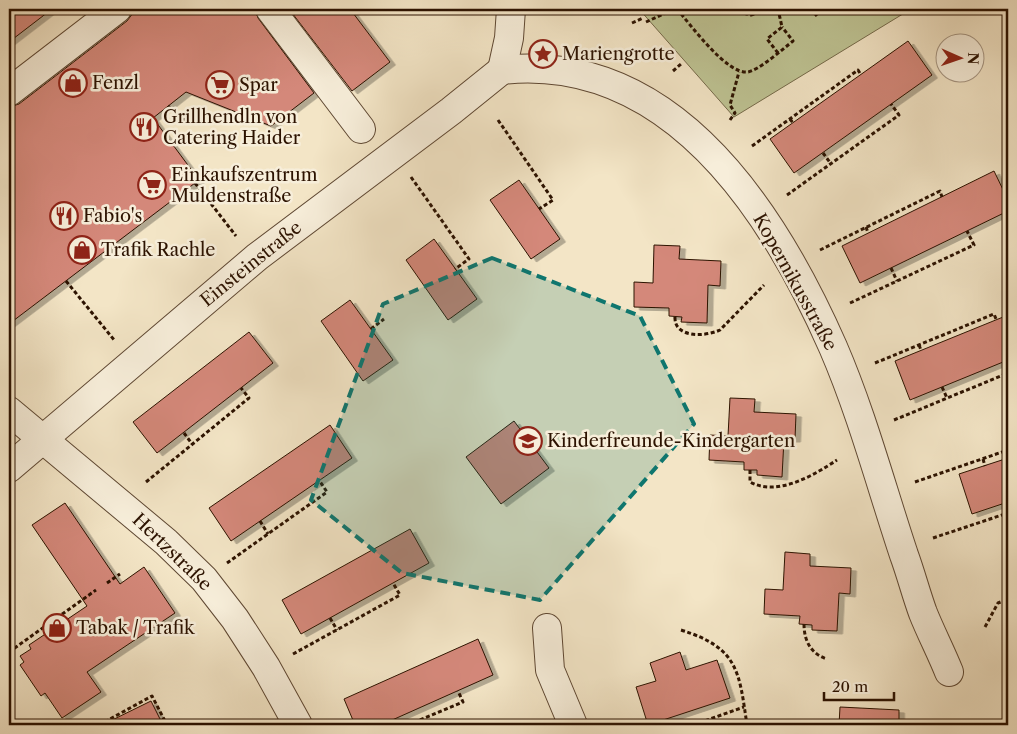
<svg xmlns="http://www.w3.org/2000/svg" width="1017" height="734" viewBox="0 0 1017 734" font-family="'Libre Caslon Text',serif">
  <style>
    .green { fill: #bec393; stroke: #756a4a }
    .building { fill: #d4887a; stroke: #2c1200; filter: url(#shadow) }
    .lines { fill: none; stroke-linecap: round; stroke-linejoin: round }
    .minor-casing { stroke: #5e4732; stroke-width: 30 }
    .path { stroke: #2c1200; stroke-width: 3; stroke-dasharray: 4 2.5; stroke-linecap: butt }
    .minor { stroke: #f7eeda; stroke-width: 28 }
    .marked { fill: #0f766e; fill-opacity: 0.2; stroke: #0f766e; stroke-width: 4; stroke-dasharray: 10 6; stroke-linejoin: round }
    .labels { text-anchor: middle; stroke-width: 5; stroke-linejoin: round; paint-order: stroke }
    .poi-label { font-size: 18px; fill: #2c1200; stroke: #f7eeda; text-anchor: start }
    .street-label { font-size: 18px; fill: #2c1200; stroke: #f7eeda }
  </style>
  <defs>
    <filter id="shadow"><feDropShadow dx="5.5" dy="3" stdDeviation="0" flood-color="#0004"/></filter>
  </defs>
  <rect width="100%" height="100%" fill="#f3e5c6"/>
  <filter id="stains"><feTurbulence type="fractalNoise" baseFrequency=".004" numOctaves="4"/><feColorMatrix values="0 0 0 0 .2 0 0 0 0 .09 0 0 0 0 .02 0 0 0 .5 -.17"/></filter>
  <radialGradient id="worn" r=".72"><stop offset=".6" stop-color="#630" stop-opacity="0"/><stop offset="1" stop-color="#630" stop-opacity=".3"/></radialGradient>
  <polygon class="green" points="639,9 911,9 734,117"/>
  <g class="building">
    <polygon points="9,9 52,9 9,42"/>
    <polygon points="136,9 255,9 258,18 314,93 271,126 186,92 153,118 199,180 9,324 9,107 19,104 127,21"/>
    <polygon points="289,9 350,9 390,62 352,91"/>
    <polygon points="908,41 932,75 794,173 770,139"/>
    <polygon points="994,171 1008,200 1008,211 860,283 842,246"/>
    <polygon points="519,180 560,239 531,259 490,200"/>
    <polygon points="434,239 477,299 448,320 406,260"/>
    <polygon points="654,245 680,246 679,259 721,261 720,286 708,285 707,323 681,322 682,317 669,316 669,308 634,307 634,282 653,283"/>
    <polygon points="350,300 393,360 363,381 321,321"/>
    <polygon points="1008,315 1008,360 910,400 895,361"/>
    <polygon points="249,332 273,363 157,453 133,422"/>
    <polygon points="730,398 755,399 754,412 796,414 795,439 784,439 782,477 757,475 757,470 744,470 744,462 709,460 710,435 728,436"/>
    <polygon points="514,421 549,468 501,504 466,457"/>
    <polygon points="330,425 352,458 231,541 209,508"/>
    <polygon points="1008,458 1008,502 972,514 959,474"/>
    <polygon points="65,503 120,584 144,567 175,613 87,672 101,692 62,718 45,693 41,696 20,665 24,662 20,656 31,649 29,645 87,606 32,525"/>
    <polygon points="410,529 429,563 301,634 282,600"/>
    <polygon points="785,552 810,554 810,566 851,568 850,594 839,593 837,631 812,630 812,625 799,624 800,616 764,614 765,589 783,590"/>
    <polygon points="478,639 493,675 381,725 355,725 344,699"/>
    <polygon points="680,652 686,670 717,660 730,698 648,725 636,687 656,681 650,663"/>
    <polygon points="151,701 163,725 102,725"/>
    <polygon points="840,707 899,710 899,725 839,725"/>
  </g>
  <g class="lines">
    <defs>
      <g id="minor">
        <polyline points="270,9 361,129"/>
        <path d="M502 70C671 52 773 211 833 347 862 414 881 486 904 555 911 574 916 594 923 613 931 633 941 652 949 672"/>
        <polyline points="502,70 509,38 511,9"/>
        <polyline points="9,92 117,9"/>
        <polyline points="9,411 166,542 204,579 235,619 266,667 298,725"/>
        <polyline points="9,468 257,257 451,111 502,70"/>
        <polyline points="547,628 550,670 573,725"/>
      </g>
    </defs>
    <use href="#minor" class="minor-casing"/>
    <g class="path">
      <path d="M677 9C690 24 727 75 748 72 759 70 783 49 793 41L782 27"/>
      <polyline points="725,9 751,15 771,9"/>
      <polyline points="811,9 817,16"/>
      <polyline points="1007,9 1008,10"/>
      <polyline points="646,22 674,9"/>
      <polyline points="632,23 643,18"/>
      <polyline points="778,53 767,39 782,27 778,9"/>
      <polyline points="673,71 681,64"/>
      <polyline points="168,106 186,121"/>
      <polyline points="790,119 793,123"/>
      <polyline points="498,120 553,200 539,209"/>
      <polyline points="730,120 735,113 730,105 739,72"/>
      <polyline points="752,146 858,70 861,75"/>
      <polyline points="823,153 831,164"/>
      <polyline points="411,177 469,259 455,269"/>
      <polyline points="195,183 236,236"/>
      <polyline points="787,195 899,115 891,104"/>
      <polyline points="866,227 868,233"/>
      <polyline points="820,250 940,191 942,197"/>
      <polyline points="891,268 897,281"/>
      <polyline points="66,281 115,341"/>
      <polyline points="850,303 974,245 967,231"/>
      <path d="M675 317C674 338 705 337 720 330L764 285"/>
      <polyline points="371,329 384,319"/>
      <polyline points="919,345 921,350"/>
      <polyline points="875,363 994,314 996,319"/>
      <polyline points="942,387 947,398"/>
      <polyline points="894,420 1008,373"/>
      <polyline points="184,433 192,444"/>
      <polyline points="983,459 985,466"/>
      <path d="M750 470V482C778 497 814 475 837 460"/>
      <polyline points="146,482 249,398 241,388"/>
      <polyline points="915,482 1008,450"/>
      <polyline points="1004,503 1007,513"/>
      <polyline points="260,521 268,534"/>
      <polyline points="933,538 1008,513"/>
      <polyline points="227,563 327,492 319,480"/>
      <polyline points="107,583 120,574"/>
      <polyline points="330,618 337,630"/>
      <path d="M804 624C804 641 811 654 827 659"/>
      <polyline points="985,627 998,603 1008,599"/>
      <path d="M681 630C739 648 739 672 747 725"/>
      <polyline points="9,652 96,590"/>
      <polyline points="293,654 400,595 393,583"/>
      <polyline points="1003,664 1008,662"/>
      <polyline points="391,721 392,725"/>
      <polyline points="99,725 152,696 167,725"/>
      <polyline points="408,725 463,702 458,691"/>
      <polyline points="693,725 744,707"/>
    </g>
    <use href="#minor" class="minor"/>
  </g>
  <path class="marked" d="M492 258 640 316 694 424 540 600 402 573 311 500 383 304Z"/>
  <defs>
    <symbol id="sight-ring" viewBox="-11 -11 22 22"><circle r="9.5" fill="#f7eeda" stroke="#8f2418" stroke-width="1.5"/><path d="M0-6L1.8-2.2L6-1.7L2.9 1.2L3.7 5.4L0 3.3L-3.7 5.4L-2.9 1.2L-6-1.7L-1.8-2.2Z" fill="#8f2418"/></symbol>
    <symbol id="shop-ring" viewBox="-11 -11 22 22"><circle r="9.5" fill="#f7eeda" stroke="#8f2418" stroke-width="1.5"/><path d="M-5-2.5h2.3a2.7 3.5 0 0 1 5.4 0H5L5.5 6h-11ZM-1.5-2.5h3a1.5 2.3 0 0 0-3 0Z" fill="#8f2418"/></symbol>
    <symbol id="supermarket-ring" viewBox="-11 -11 22 22"><circle r="9.5" fill="#f7eeda" stroke="#8f2418" stroke-width="1.5"/><path d="M-6-5.5h2.5l.6 2H6L4.5 2H-2.5L-4.4-4H-6ZM-1.5 3.2a1.3 1.3 0 1 0 .1 0ZM3 3.2a1.3 1.3 0 1 0 .1 0Z" fill="#8f2418"/></symbol>
    <symbol id="restaurant-ring" viewBox="-11 -11 22 22"><circle r="9.5" fill="#f7eeda" stroke="#8f2418" stroke-width="1.5"/><path d="M-5-6h1v4h1v-4h1v4h1v-4h1v5L-1.5 .5V6h-2V.5L-5-1ZM5-6V6H3V1.5H1.5Q1.5-4 5-6Z" fill="#8f2418"/></symbol>
    <symbol id="school-ring" viewBox="-11 -11 22 22"><circle r="9.5" fill="#f7eeda" stroke="#8f2418" stroke-width="1.5"/><path d="M0-5L7-2L0 1L-7-2ZM-4 1L0 2.5L4 1V4Q0 6-4 4Z" fill="#8f2418"/></symbol>
  </defs>
  <g fill-rule="evenodd">
    <use href="#sight-ring" x="527" y="38" width="32" height="32"/>
    <use href="#shop-ring" x="57" y="67" width="32" height="32"/>
    <use href="#supermarket-ring" x="204" y="69" width="32" height="32"/>
    <use href="#restaurant-ring" x="128" y="111" width="32" height="32"/>
    <use href="#supermarket-ring" x="136" y="169" width="32" height="32"/>
    <use href="#restaurant-ring" x="48" y="200" width="32" height="32"/>
    <use href="#shop-ring" x="66" y="234" width="32" height="32"/>
    <use href="#school-ring" x="512" y="425" width="32" height="32"/>
    <use href="#shop-ring" x="41" y="612" width="32" height="32"/>
  </g>
  <g class="labels">
    <g class="poi-label">
      <text x="562" y="60">Mariengrotte</text>
      <text x="92" y="89">Fenzl</text>
      <text x="239" y="91">Spar</text>
      <text x="163" y="123">Grillhendln von<tspan x="163" dy="21">Catering Haider</tspan></text>
      <text x="171" y="181">Einkaufszentrum<tspan x="171" dy="21">Muldenstraße</tspan></text>
      <text x="83" y="222">Fabio's</text>
      <text x="101" y="256">Trafik Rachle</text>
      <text x="547" y="447">Kinderfreunde-Kindergarten</text>
      <text x="76" y="634">Tabak / Trafik</text>
    </g>
    <g class="street-label">
      <text transform="translate(251 264) rotate(-39)" y="6">Einsteinstraße</text>
      <text transform="translate(795 282) rotate(61)" y="6">Kopernikusstraße</text>
      <text transform="translate(172 552) rotate(44)" y="6">Hertzstraße</text>
    </g>
  </g>
  <rect width="1017" height="734" fill="none" stroke="#f3e5c6" stroke-width="30"/>
  <rect x="10" y="10" width="997" height="714" fill="none" stroke="#2c1200" stroke-width="2.5"/>
  <rect x="15" y="15" width="987" height="704" fill="none" stroke="#2c1200"/>
  <g transform="translate(960 58) rotate(92)"><circle r="24" fill="#f7eeda" stroke="#a69683"/>
  <path d="M0-4L9 19L0 12L-9 19Z" fill="#8f2418"/>
  <text y="-8" font-size="14" font-weight="bold" text-anchor="middle" fill="#2c1200">N</text>
  </g>
  <path d="M824 692v8h70v-8" fill="none" stroke="#2c1200" stroke-width="2.5"/>
  <text x="832" y="692" font-size="15" fill="#2c1200" stroke="#f7eeda" stroke-width="4" paint-order="stroke">20 m</text>
  <rect width="100%" height="100%" filter="url(#stains)"/>
  <rect width="100%" height="100%" fill="url(#worn)"/>
</svg>
